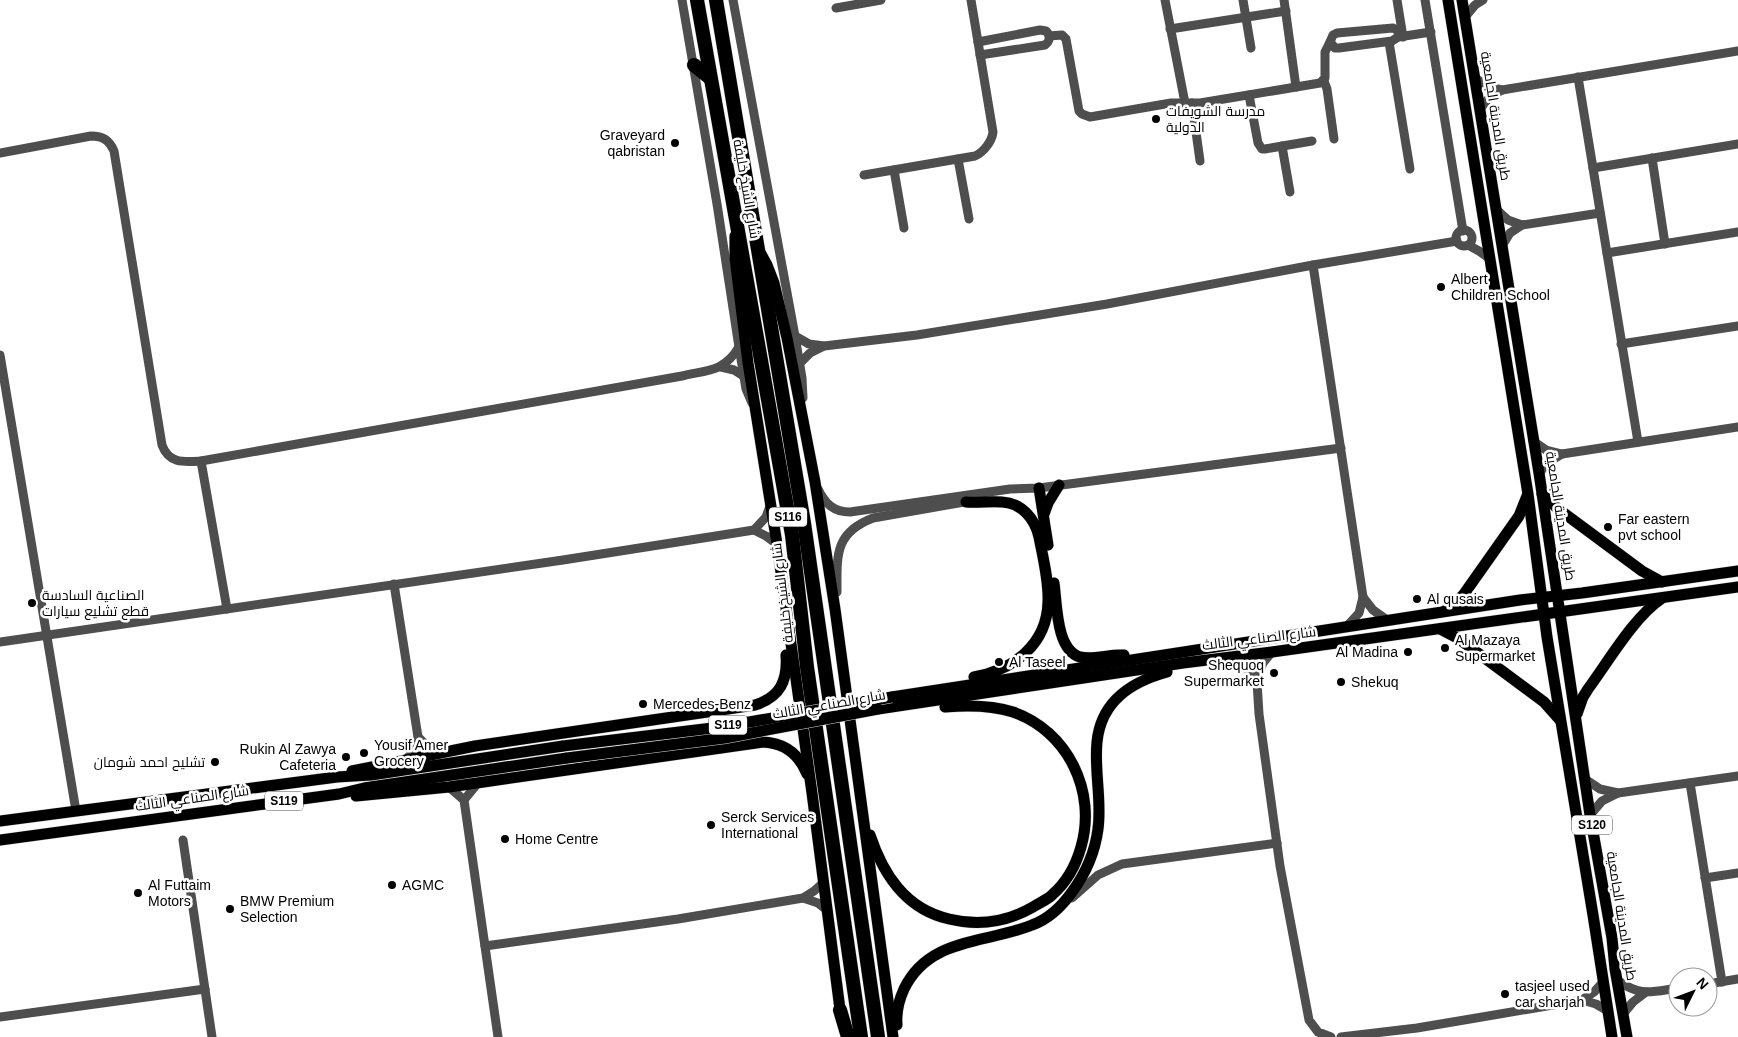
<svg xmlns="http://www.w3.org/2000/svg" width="1738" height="1037" viewBox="0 0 1738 1037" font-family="Arial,Cairo,sans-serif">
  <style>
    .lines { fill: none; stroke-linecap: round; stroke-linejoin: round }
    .major-casing { stroke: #dbdbdb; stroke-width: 12 }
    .highway-casing { stroke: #dbdbdb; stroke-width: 15 }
    .minor { stroke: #4e4e4e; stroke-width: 9 }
    .major { stroke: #000; stroke-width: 11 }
    .highway { stroke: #000; stroke-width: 14 }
    .major-bridge-casing { stroke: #dbdbdb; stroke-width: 12; stroke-linecap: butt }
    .major-bridge { stroke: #000; stroke-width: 11 }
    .poi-dot { fill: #000; stroke: #fff; stroke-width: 2 }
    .labels { text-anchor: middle; stroke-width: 5; stroke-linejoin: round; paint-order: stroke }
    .shield { fill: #fff; stroke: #4c4c4c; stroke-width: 1 }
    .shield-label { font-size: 12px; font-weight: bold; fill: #000 }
    .poi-label { font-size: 14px; fill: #000; stroke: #fff; text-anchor: start }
    .street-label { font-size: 14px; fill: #000; stroke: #fff }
  </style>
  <rect width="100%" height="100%" fill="#fff"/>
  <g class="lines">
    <defs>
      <g id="major">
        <polyline points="1448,0 1528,494 1547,637 1593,915 1612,1037"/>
        <polyline points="1462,0 1539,473 1590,815 1612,938 1615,969 1627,1037"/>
        <polyline points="735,236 735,258 748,363 777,544 812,793 841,1017"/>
        <polyline points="761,254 767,265 774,283 787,338 815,482 835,609 893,1037"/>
        <polyline points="1039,488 1048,545"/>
        <polyline points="1542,494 1557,508 1642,571 1662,582"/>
        <path d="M966 502C978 503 990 501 1002 502 1022 503 1035 519 1039 537 1043 558 1049 581 1048 602 1047 645 1013 670 974 677"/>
        <polyline points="1044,514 1048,503 1059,485"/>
        <path d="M1054 583C1057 604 1056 650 1080 657 1094 660 1110 654 1124 655"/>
        <polyline points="1446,610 1455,604 1464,594 1519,516 1527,496"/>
        <polyline points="1440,629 1459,639 1544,702 1560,720"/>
        <polyline points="892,697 1520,600 1582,593 1738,571"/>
        <polyline points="878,709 1183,663 1272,652 1738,587"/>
        <path d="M1577 714 1583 697 1588 689C1608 662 1634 617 1661 599"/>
        <path d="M352 771 475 746 755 705C780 697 788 681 786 655"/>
        <path d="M356 796 449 787 763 742C785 743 799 754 807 774"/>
        <polyline points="0,821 337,777 371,775 563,746"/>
        <path d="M870 835C883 874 905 909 949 919 978 926 1007 922 1033 907 1039 903 1047 900 1052 895 1067 882 1076 865 1081 847 1097 792 1068 731 1013 712 991 705 968 705 945 707"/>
        <polyline points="0,840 339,794 364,788 567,758"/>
        <path d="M897 1025C896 1013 899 1000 904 989 929 937 986 944 1032 925 1049 919 1062 906 1072 892 1086 873 1095 852 1098 829 1102 800 1094 771 1097 742 1101 701 1131 682 1167 672"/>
      </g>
      <g id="highway">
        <polyline points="697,0 792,535 807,667 861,1037"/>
        <polyline points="716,0 804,523 878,1037"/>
        <polyline points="694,65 710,78"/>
        <polyline points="840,1010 848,1037"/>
      </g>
    </defs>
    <use href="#major" class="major-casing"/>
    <use href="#highway" class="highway-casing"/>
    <g class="minor">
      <polyline points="682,0 717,204 739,347 746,389 752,403"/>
      <polyline points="733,0 795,336 802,378 803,398"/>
      <polyline points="1165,0 1185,103"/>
      <polyline points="1243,0 1251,48"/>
      <polyline points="1284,0 1296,87"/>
      <polyline points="1397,0 1403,37"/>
      <polyline points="1425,0 1463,231"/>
      <polyline points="836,8 881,0"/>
      <polyline points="1465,17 1475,5 1483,0"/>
      <path d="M1393 28C1398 30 1399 32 1398 37L1392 41 1339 48H1335L1330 42 1333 35 1337 33Z"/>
      <polyline points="1170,29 1286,11"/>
      <polyline points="1049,36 1062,35 1066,39 1079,111 1082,114 1090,117 1171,103 1200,103 1320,83 1325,78 1325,52 1330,42"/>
      <polyline points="1398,37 1431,32"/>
      <path d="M978 42 1040 30 1046 31C1051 36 1050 41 1045 45L980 55"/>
      <polyline points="1389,42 1410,169"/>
      <polyline points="1578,77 1638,442"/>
      <polyline points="1475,78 1488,86 1502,90"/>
      <polyline points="1324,81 1327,89 1334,139"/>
      <polyline points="1249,95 1258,143 1262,149 1265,149 1312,141"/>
      <polyline points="1192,103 1200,161"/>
      <polyline points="1480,109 1489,98 1502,90 1738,51"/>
      <polyline points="1282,146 1290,192"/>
      <path d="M0 153 91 136C103 136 109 140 114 151L162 445C169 464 184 462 201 461L682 376C707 370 724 372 739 347"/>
      <polyline points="1652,158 1665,244"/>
      <polyline points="958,159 969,219"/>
      <polyline points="1593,168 1738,144"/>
      <polyline points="894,170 904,228"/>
      <path d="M864 175 975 156C984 152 992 141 993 132L971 0"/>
      <polyline points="1496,209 1508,220 1522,225"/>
      <circle cx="1464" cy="238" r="8"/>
      <polyline points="1468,245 1479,251 1489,258"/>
      <polyline points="1502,246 1510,233 1522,225 1600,213"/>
      <polyline points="1607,253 1738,232"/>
      <polyline points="1313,265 1363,597 1359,613 1348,625"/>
      <polyline points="795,336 809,344 824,346 917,335 1107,304 1313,265 1457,241"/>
      <polyline points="1621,344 1738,326"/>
      <polyline points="0,355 76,811"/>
      <polyline points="799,364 810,353 824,346"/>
      <polyline points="721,367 734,370 745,377"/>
      <polyline points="1533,441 1546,450 1562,454 1738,427"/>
      <polyline points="201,461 227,609"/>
      <polyline points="1539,473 1549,462 1562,454"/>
      <path d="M818 489C825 504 834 512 850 512L1010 489 1039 488 1341 448"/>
      <polyline points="754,530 766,517 770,506"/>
      <polyline points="394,584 418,737 414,750 405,761"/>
      <path d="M837 592C837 556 834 533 873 518L970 501"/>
      <polyline points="1363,597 1373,610 1387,620"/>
      <polyline points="0,642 563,560 754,530 766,536 777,544"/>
      <polyline points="1272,652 1263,663 1258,676 1257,682 1259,714 1280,866 1309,1020 1318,1032 1331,1037"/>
      <polyline points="1231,658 1246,668 1257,682"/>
      <polyline points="418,737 428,747 440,753"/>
      <polyline points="1585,779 1600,789 1618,793 1738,776"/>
      <polyline points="1690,783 1722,982"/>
      <polyline points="449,787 464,800 498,1037"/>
      <polyline points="464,800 478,783"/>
      <polyline points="1590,815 1602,801 1618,793"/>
      <polyline points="183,840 212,1037"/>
      <polyline points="1705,878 1738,873"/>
      <polyline points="803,898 818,903 828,911"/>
      <polyline points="1072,898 1098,875 1122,864 1277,843"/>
      <polyline points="485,946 678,919 803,898 814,891 824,882"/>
      <path d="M1617 980C1641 997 1650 992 1678 988"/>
      <polyline points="1708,984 1738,979"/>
      <polyline points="1582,1000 1596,1004 1608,1011"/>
      <polyline points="1623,1014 1633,1002 1646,992"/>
      <polyline points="0,1017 205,989"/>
      <polyline points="1341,1037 1417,1028 1582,1000 1594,992 1603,982"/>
    </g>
    <use href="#major" class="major"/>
    <use href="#highway" class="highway"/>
    <defs>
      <g id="major-bridge">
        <polyline points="563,746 721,727 892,697"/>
        <polyline points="567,758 725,738 878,709"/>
      </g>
    </defs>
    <use href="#major-bridge" class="major-bridge-casing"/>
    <use href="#major-bridge" class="major-bridge"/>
  </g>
  <g class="poi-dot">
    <circle cx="1156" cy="119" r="5"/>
    <circle cx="675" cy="143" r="5"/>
    <circle cx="1441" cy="287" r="5"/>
    <circle cx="1608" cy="527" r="5"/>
    <circle cx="1417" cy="599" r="5"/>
    <circle cx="32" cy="603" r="5"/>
    <circle cx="1445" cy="648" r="5"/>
    <circle cx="1408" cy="652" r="5"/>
    <circle cx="999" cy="662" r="5"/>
    <circle cx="1274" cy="673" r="5"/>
    <circle cx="1341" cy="682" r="5"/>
    <circle cx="643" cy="704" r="5"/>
    <circle cx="364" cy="753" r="5"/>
    <circle cx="346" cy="757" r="5"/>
    <circle cx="215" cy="762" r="5"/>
    <circle cx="711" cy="825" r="5"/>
    <circle cx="505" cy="839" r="5"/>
    <circle cx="392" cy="885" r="5"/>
    <circle cx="138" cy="893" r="5"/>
    <circle cx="230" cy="909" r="5"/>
    <circle cx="1505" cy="994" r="5"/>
  </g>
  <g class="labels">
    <g class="shield">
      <rect x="769" y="507.5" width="38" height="19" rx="4"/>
      <rect x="709" y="715.5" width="38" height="19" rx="4"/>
      <rect x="265" y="791.5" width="38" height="19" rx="4"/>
      <rect x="1572" y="815.5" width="40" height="19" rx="4"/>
    </g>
    <g class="shield-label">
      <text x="788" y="521">S116</text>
      <text x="728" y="729">S119</text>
      <text x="284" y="805">S119</text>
      <text x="1592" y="829">S120</text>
    </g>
    <g class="poi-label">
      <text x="1166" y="116">مدرسة الشويفات<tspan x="1166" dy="16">الدولية</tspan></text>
      <text x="665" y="140" text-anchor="end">Graveyard<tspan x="665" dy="16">qabristan</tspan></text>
      <text x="1451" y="284">Albert<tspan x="1451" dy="16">Children School</tspan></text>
      <text x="1618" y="524">Far eastern<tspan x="1618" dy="16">pvt school</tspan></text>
      <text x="42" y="600">الصناعية السادسة<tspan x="42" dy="16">قطع تشليع سيارات</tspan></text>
      <text x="1427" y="604">Al qusais</text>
      <text x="1455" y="645">Al Mazaya<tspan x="1455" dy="16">Supermarket</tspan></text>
      <text x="1398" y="657" text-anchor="end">Al Madina</text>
      <text x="1009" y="667">Al Taseel</text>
      <text x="1264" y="670" text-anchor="end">Shequoq<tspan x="1264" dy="16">Supermarket</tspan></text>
      <text x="1351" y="687">Shekuq</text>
      <text x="653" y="709">Mercedes-Benz</text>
      <text x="374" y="750">Yousif Amer<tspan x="374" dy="16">Grocery</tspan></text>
      <text x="336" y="754" text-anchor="end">Rukin Al Zawya<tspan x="336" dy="16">Cafeteria</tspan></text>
      <text x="205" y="767" text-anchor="end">تشليح احمد شومان</text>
      <text x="721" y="822">Serck Services<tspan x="721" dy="16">International</tspan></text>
      <text x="515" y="844">Home Centre</text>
      <text x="148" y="890">Al Futtaim<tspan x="148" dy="16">Motors</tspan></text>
      <text x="402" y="890">AGMC</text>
      <text x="240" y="906">BMW Premium<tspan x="240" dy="16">Selection</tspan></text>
      <text x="1515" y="991">tasjeel used<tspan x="1515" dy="16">car sharjah</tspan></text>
    </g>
    <g class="street-label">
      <text transform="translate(1496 116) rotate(81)" y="5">طريق المدينة الجامعية</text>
      <text transform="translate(747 189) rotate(80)" y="5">شارع الشيخ خليفة</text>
      <text transform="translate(1561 516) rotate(81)" y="5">طريق المدينة الجامعية</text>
      <text transform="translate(782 593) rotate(-97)" y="5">شارع الشيخ خليفة</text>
      <text transform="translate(1259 638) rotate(-7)" y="5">شارع الصناعي الثالث</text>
      <text transform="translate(829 704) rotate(-10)" y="5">شارع الصناعي الثالث</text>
      <text transform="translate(192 798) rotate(-8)" y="5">شارع الصناعي الثالث</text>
      <text transform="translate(1622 916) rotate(81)" y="5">طريق المدينة الجامعية</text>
    </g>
  </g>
  <g transform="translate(1693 992) rotate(48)"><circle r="24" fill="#ffffff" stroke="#999999"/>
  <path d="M0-4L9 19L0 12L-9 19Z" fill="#000000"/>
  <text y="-8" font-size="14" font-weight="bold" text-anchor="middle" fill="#000000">N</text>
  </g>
</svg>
